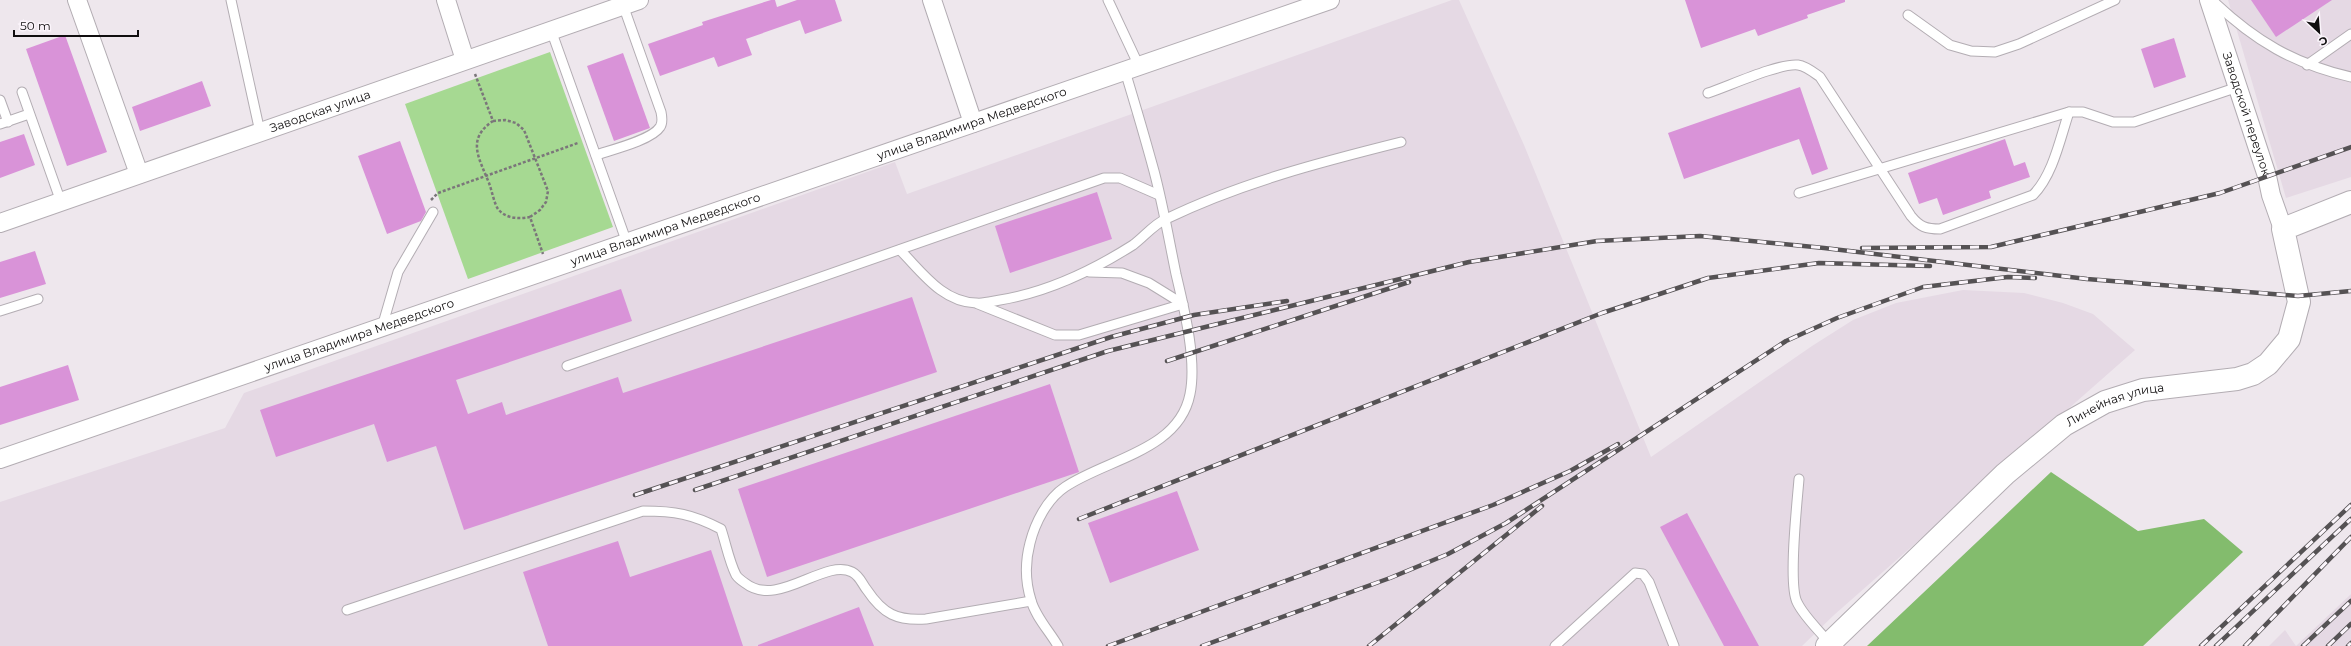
<svg xmlns="http://www.w3.org/2000/svg" width="2351" height="646" viewBox="0 0 2351 646" font-family="Montserrat,sans-serif">
  <style>
    .built { fill: #e5d9e4 }
    .green { fill: #a6d992 }
    .forest { fill: #83bc6d }
    .building { fill: #d993d8 }
    .lines { fill: none; stroke-linecap: round; stroke-linejoin: round }
    .service-casing { stroke: #b3adb3; stroke-width: 11 }
    .minor-casing { stroke: #b3adb3; stroke-width: 20 }
    .tertiary-casing { stroke: #b3adb3; stroke-width: 24 }
    .path { stroke: #7b767a; stroke-width: 2.5; stroke-dasharray: 3 2; stroke-linecap: butt }
    .service { stroke: #fff; stroke-width: 9 }
    .minor { stroke: #fff; stroke-width: 18 }
    .tertiary { stroke: #fff; stroke-width: 22 }
    .rail-casing { stroke: #555254; stroke-width: 4.5 }
    .rail { stroke: #fbf5fb; stroke-width: 3; stroke-dasharray: 9; stroke-linecap: butt }
    .labels { text-anchor: middle; stroke-width: 3; stroke-linejoin: round; paint-order: stroke }
    .street-label { font-size: 12px; fill: #100e0f; stroke: #fbf5fb }
  </style>
  <rect width="100%" height="100%" fill="#eee7ed"/>
  <g class="built">
    <polygon points="1452,0 1459,0 1524,145 1651,457 1812,346 1853,320 1896,303 1963,290 2024,293 2063,303 2093,314 2135,350 1834,615 1802,646 0,646 0,502 225,428 244,393 895,162 907,194"/>
    <polygon points="2228,0 2351,0 2351,177 2286,198"/>
    <polygon points="2351,594 2351,646 2269,646 2285,630 2296,646"/>
  </g>
  <polygon class="green" points="550,52 613,227 468,279 405,104"/>
  <polygon class="forest" points="2051,472 2138,531 2204,519 2243,552 2143,646 1867,646"/>
  <g class="building">
    <polygon points="771,0 775,0 777,7 797,0 835,0 842,21 805,34 800,20 746,39 752,55 718,67 714,57 660,76 648,44 703,25 702,22"/>
    <polygon points="1685,0 1845,0 1845,2 1807,15 1808,18 1758,36 1755,29 1701,48"/>
    <polygon points="2251,0 2332,0 2276,37"/>
    <polygon points="65,35 107,152 67,166 26,49"/>
    <polygon points="2174,38 2186,77 2154,88 2141,49"/>
    <polygon points="623,53 650,128 614,141 587,66"/>
    <polygon points="202,81 211,106 140,131 132,107"/>
    <polygon points="1800,87 1828,169 1812,175 1799,139 1684,179 1668,133"/>
    <polygon points="24,134 35,165 0,178 0,142"/>
    <polygon points="2005,139 2014,166 2025,162 2030,177 1989,191 1991,198 1943,215 1937,198 1919,204 1908,173"/>
    <polygon points="400,141 426,212 421,221 387,234 358,156"/>
    <polygon points="1097,192 1112,239 1010,273 995,226"/>
    <polygon points="35,251 46,284 0,298 0,262"/>
    <polygon points="621,289 632,321 456,380 468,414 502,402 506,415 618,377 623,393 912,297 937,372 464,530 436,446 387,462 374,424 276,457 260,410"/>
    <polygon points="68,365 79,400 0,425 0,387"/>
    <polygon points="1050,384 1079,472 767,577 738,489"/>
    <polygon points="1177,491 1199,550 1110,583 1088,523"/>
    <polygon points="1687,513 1759,646 1724,646 1660,527"/>
    <polygon points="618,541 630,577 711,550 743,646 548,646 523,572"/>
    <polygon points="859,607 874,646 758,646 758,645"/>
  </g>
  <g class="lines">
    <defs>
      <g id="service">
        <polyline points="231,0 260,132"/>
        <polyline points="1108,0 1139,66"/>
        <path d="M2213 1C2255 41 2294 64 2351 77"/>
        <polyline points="1908,15 1950,45 1971,51 1995,52 2019,44 2115,0"/>
        <polyline points="551,30 627,243"/>
        <polyline points="2307,65 2351,34"/>
        <polyline points="22,92 61,202"/>
        <path d="M1708 93C1729 86 1779 63 1798 65 1806 66 1813 72 1820 77L1911 216C1920 227 1926 229 1940 229L2033 195C2053 175 2060 139 2069 112"/>
        <polyline points="0,100 8,122"/>
        <polyline points="0,124 29,114"/>
        <path d="M596 155C611 150 652 140 660 127 663 123 662 117 661 112L623 5"/>
        <polyline points="1799,193 2069,112 2083,112 2113,122 2134,122 2238,87"/>
        <path d="M900 250C922 272 942 302 976 303 984 304 993 301 1000 300 1049 292 1092 271 1133 245 1144 237 1154 224 1166 219 1240 183 1321 162 1401 142"/>
        <polyline points="978,304 1055,335 1079,335 1183,304 1149,283 1122,273 1089,272"/>
        <polyline points="0,311 38,299"/>
        <polyline points="382,327 398,272 433,212"/>
        <polyline points="567,366 1104,178 1120,178 1159,195"/>
        <path d="M1799 479C1797 504 1788 584 1797 602 1804 617 1820 631 1830 644"/>
        <path d="M347 610 643 511C675 511 692 514 721 529 726 544 729 561 736 575 738 578 742 581 745 583 778 609 824 558 852 572 860 576 862 584 867 590 883 614 897 621 926 619L1031 601"/>
        <path d="M1058 646C1050 632 1035 616 1031 600 1025 581 1025 562 1030 543 1035 523 1047 499 1065 487 1106 459 1179 451 1190 394 1197 360 1184 308 1176 274 1169 240 1163 205 1154 171 1145 138 1135 104 1125 71"/>
        <polyline points="1555,646 1635,573 1643,574 1649,582 1674,646"/>
      </g>
      <g id="minor">
        <polyline points="77,0 139,174"/>
        <polyline points="446,0 465,60"/>
        <polyline points="932,0 973,123"/>
        <path id="s1" d="M2209 0 2267 176 2271 195 2283 229"/>
        <path id="s2" d="M0 223 639 0"/>
        <path id="s3" d="M0 459 1330 0"/>
      </g>
      <g id="tertiary">
        <path id="s4" d="M1827 646 2005 474 2064 425 2105 402 2143 390 2237 379 2253 374 2268 364 2289 339 2299 302 2283 229 2351 202"/>
      </g>
    </defs>
    <use href="#service" class="service-casing"/>
    <use href="#minor" class="minor-casing"/>
    <use href="#tertiary" class="tertiary-casing"/>
    <g class="path">
      <path d="M475 74 493 121C466 139 479 158 489 183 492 191 494 203 498 209 506 219 519 219 530 217L543 254"/>
      <polyline points="493,121 505,120 516,123 524,130 548,191 546,202 540,210 530,217"/>
      <polyline points="431,200 438,193 578,143"/>
    </g>
    <use href="#service" class="service"/>
    <use href="#minor" class="minor"/>
    <use href="#tertiary" class="tertiary"/>
    <defs>
      <g id="rail">
        <polyline points="1862,248 1991,247 2220,193 2351,147"/>
        <polyline points="1167,361 1409,282"/>
        <polyline points="695,490 1108,351 1469,262 1597,241 1700,236 1824,248 2087,279 2298,296 2351,291"/>
        <polyline points="635,495 1111,337 1194,315 1287,301"/>
        <polyline points="1079,519 1602,313 1708,278 1819,263 1930,266"/>
        <polyline points="1108,646 1493,505 1570,471 1618,444"/>
        <polyline points="1202,646 1390,578 1448,554 1506,523 1786,341 1837,318 1923,287 2008,277 2035,278"/>
        <polyline points="1369,646 1542,506"/>
        <polyline points="2201,646 2351,505"/>
        <polyline points="2216,646 2351,519"/>
        <polyline points="2245,646 2351,537"/>
        <polyline points="2303,646 2351,601"/>
        <polyline points="2328,646 2351,624"/>
        <polyline points="2348,646 2351,643"/>
      </g>
    </defs>
    <use href="#rail" class="rail-casing"/>
    <use href="#rail" class="rail"/>
  </g>
  <g class="labels">
    <g class="street-label">
      <text dy="4" stroke="none"><textPath href="#s2" startOffset="339">Заводская улица</textPath></text>
      <text dy="4" stroke="none"><textPath href="#s1" startOffset="120">Заводской переулок</textPath></text>
      <text dy="4" stroke="none"><textPath href="#s3" startOffset="1028">улица Владимира Медведского</textPath></text>
      <text dy="4" stroke="none"><textPath href="#s3" startOffset="704">улица Владимира Медведского</textPath></text>
      <text dy="4" stroke="none"><textPath href="#s3" startOffset="380">улица Владимира Медведского</textPath></text>
      <text dy="4" stroke="none"><textPath href="#s4" startOffset="380">Линейная улица</textPath></text>
    </g>
  </g>
  <g transform="translate(2319 32) rotate(154)" stroke="#fbf5fb" stroke-width="3" paint-order="stroke">
  <path d="M0-3L7 15L0 10L-7 15Z" fill="#100e0f"/>
  <text y="-6" font-size="11" font-weight="bold" text-anchor="middle" fill="#100e0f">С</text>
  </g>
  <path d="M14 30v6h124v-6" fill="none" stroke="#100e0f" stroke-width="2"/>
  <text x="20" y="30" font-size="12" fill="#100e0f" stroke="#fbf5fb" stroke-width="3" paint-order="stroke">50 m</text>
</svg>
